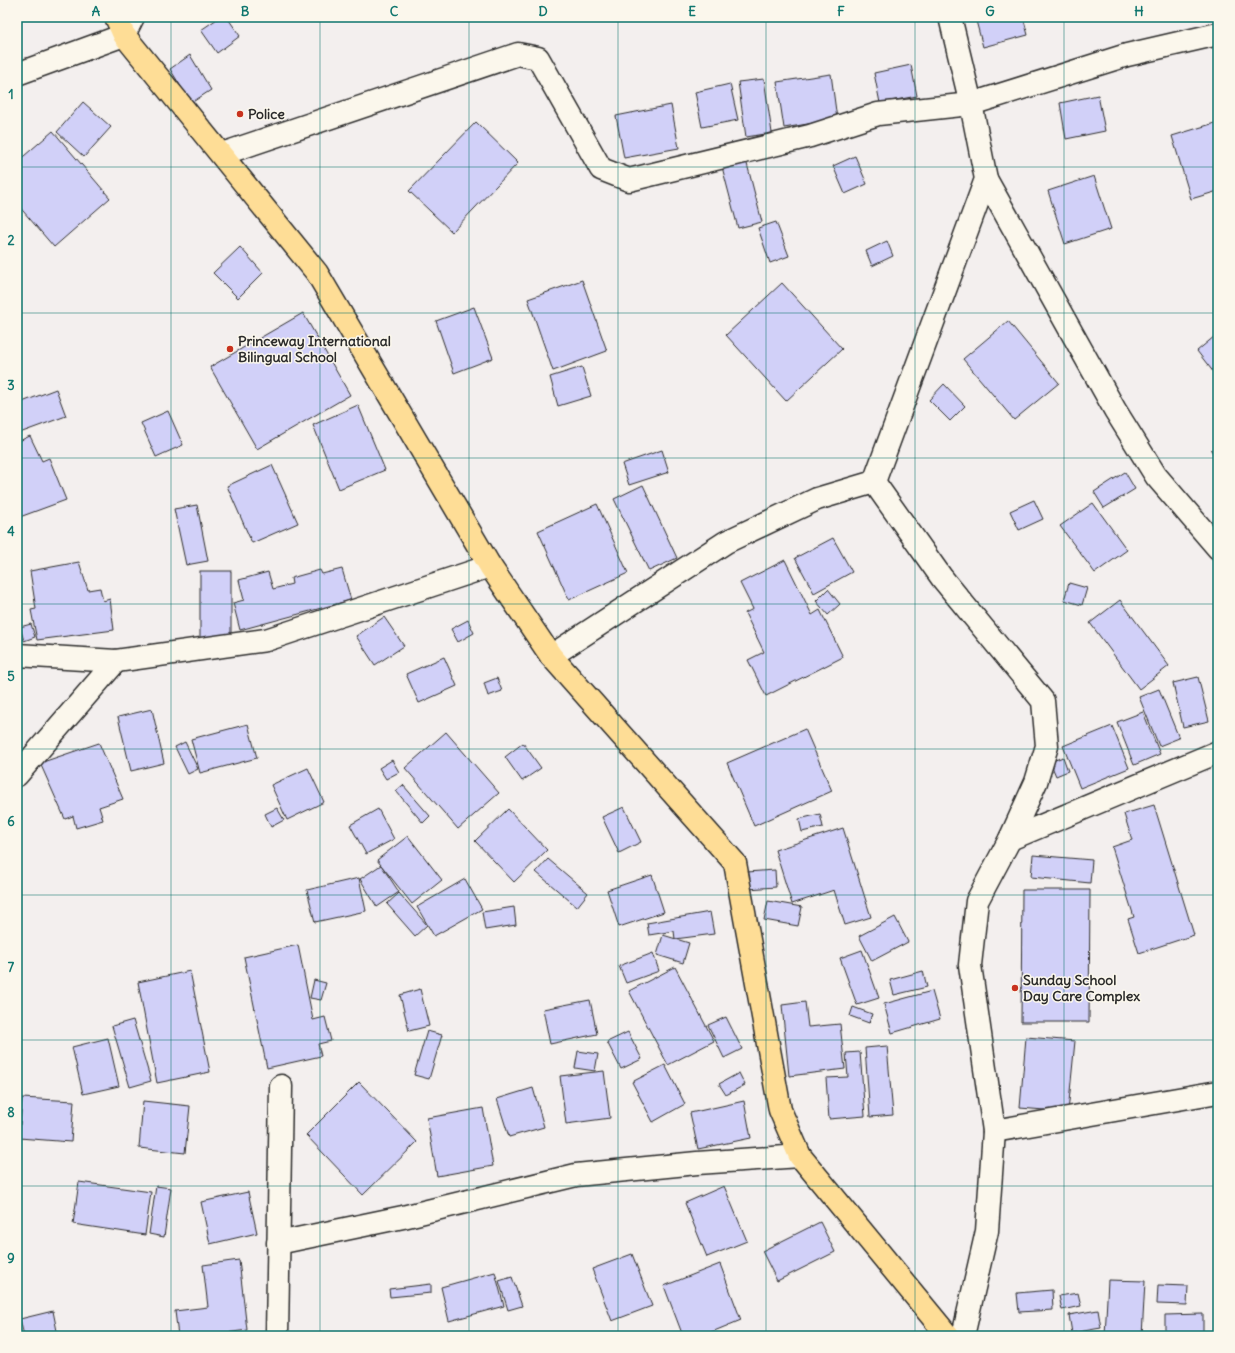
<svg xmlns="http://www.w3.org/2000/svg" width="1235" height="1353" viewBox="0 0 1235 1353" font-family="Delius,sans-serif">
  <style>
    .building { fill: #d1d0f8; stroke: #2b2b2b }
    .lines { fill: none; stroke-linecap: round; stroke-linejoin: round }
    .minor-casing { stroke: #2b2b2b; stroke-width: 25 }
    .major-casing { stroke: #2b2b2b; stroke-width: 25 }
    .minor { stroke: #fbf7ec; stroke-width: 22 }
    .major { stroke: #fedd96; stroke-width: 22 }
    .grid { fill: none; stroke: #0f766e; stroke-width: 1; stroke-opacity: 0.55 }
    .poi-dot { fill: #c8321e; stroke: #fbf7ec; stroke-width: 1.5 }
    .labels { text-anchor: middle; stroke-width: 3; stroke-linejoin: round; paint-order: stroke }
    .poi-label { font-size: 14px; font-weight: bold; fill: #2b2b2b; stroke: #fbf7ec; text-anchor: start }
    .neatline { fill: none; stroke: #0f766e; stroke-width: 1.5 }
    .grid-label { font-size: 13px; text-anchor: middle; font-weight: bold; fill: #0f766e }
  </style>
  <rect width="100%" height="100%" fill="#f3efee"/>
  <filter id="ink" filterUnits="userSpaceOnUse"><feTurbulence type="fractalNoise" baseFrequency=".025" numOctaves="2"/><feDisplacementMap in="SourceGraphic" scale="8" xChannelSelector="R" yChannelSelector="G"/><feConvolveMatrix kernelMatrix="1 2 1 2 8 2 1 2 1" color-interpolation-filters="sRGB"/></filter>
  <g filter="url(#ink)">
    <g class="building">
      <polygon points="220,17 227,17 240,36 217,53 201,30"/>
      <polygon points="975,17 1023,17 1028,35 983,47"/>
      <polygon points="190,55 211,90 191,103 170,69"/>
      <polygon points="911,65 917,96 880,103 874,73"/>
      <polygon points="831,74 837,119 784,128 777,82"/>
      <polygon points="764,79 772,133 746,137 738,82"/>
      <polygon points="730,84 738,120 702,127 695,92"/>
      <polygon points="1098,95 1105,131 1066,139 1060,103"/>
      <polygon points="83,102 111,127 84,157 57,132"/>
      <polygon points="671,105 679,148 624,158 616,116"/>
      <polygon points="476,122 518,163 452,232 409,191"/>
      <polygon points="1218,122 1218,191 1191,199 1172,136"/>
      <polygon points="53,131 110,198 54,247 17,204 17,162"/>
      <polygon points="745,156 762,222 738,228 721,163"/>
      <polygon points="855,156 867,184 845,194 833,166"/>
      <polygon points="1094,176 1111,229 1065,244 1048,191"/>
      <polygon points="776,222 789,256 770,263 758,228"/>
      <polygon points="887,241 893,256 872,266 866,251"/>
      <polygon points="240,247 263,273 238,298 213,273"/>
      <polygon points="582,280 607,351 553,371 528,299"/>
      <polygon points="782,283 842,349 786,401 726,335"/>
      <polygon points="474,307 493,358 454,373 436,321"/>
      <polygon points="303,313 350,395 257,449 210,367"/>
      <polygon points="1008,321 1059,383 1014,420 963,359"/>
      <polygon points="1215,336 1218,340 1218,378 1197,351"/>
      <polygon points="582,367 591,396 558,406 550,377"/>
      <polygon points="944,384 965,406 950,421 929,400"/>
      <polygon points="56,389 66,416 17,434 17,404"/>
      <polygon points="358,405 385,470 339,489 313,425"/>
      <polygon points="168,411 183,445 156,457 141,423"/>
      <polygon points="30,436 42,461 49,458 66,500 17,518 17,442"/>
      <polygon points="1218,446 1218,461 1211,450"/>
      <polygon points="662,450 669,472 629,485 622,464"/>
      <polygon points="272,465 298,523 252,543 227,486"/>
      <polygon points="1125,472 1135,489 1104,508 1094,492"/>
      <polygon points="643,485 677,558 649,571 614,499"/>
      <polygon points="1034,500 1043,519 1019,530 1010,511"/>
      <polygon points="1093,503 1127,550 1095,573 1060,526"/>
      <polygon points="597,504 628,573 569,600 538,531"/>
      <polygon points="197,505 208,561 186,565 174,509"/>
      <polygon points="833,538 852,572 814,593 795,558"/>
      <polygon points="785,560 812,615 820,610 843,657 766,696 748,660 764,652 745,613 753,609 740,583"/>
      <polygon points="79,562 88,590 100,588 103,601 110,599 114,630 37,640 31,610 36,609 30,571"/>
      <polygon points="342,569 351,600 240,630 233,603 244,600 239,580 268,572 273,589 292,584 291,578 320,570 322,574"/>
      <rect x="200" y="571" width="31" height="67"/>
      <polygon points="1069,583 1087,588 1082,605 1064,600"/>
      <polygon points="828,589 840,604 828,615 816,601"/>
      <polygon points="1120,600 1169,666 1139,689 1090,623"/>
      <polygon points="384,617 404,646 375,665 356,636"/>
      <polygon points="468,620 474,633 458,642 451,629"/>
      <polygon points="31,624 35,637 24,641 20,627"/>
      <polygon points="444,657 457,686 419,703 406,674"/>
      <polygon points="1198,677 1209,721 1183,727 1173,683"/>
      <polygon points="497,678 502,691 488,696 484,683"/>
      <polygon points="1159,689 1179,738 1159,746 1139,697"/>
      <polygon points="152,709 164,763 131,771 118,717"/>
      <polygon points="1143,712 1160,754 1134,765 1117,722"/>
      <polygon points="248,724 257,758 200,773 191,739"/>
      <polygon points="1112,726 1129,768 1080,788 1063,746"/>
      <polygon points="805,729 832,791 754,826 727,763"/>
      <polygon points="446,732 499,793 458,829 405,768"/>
      <polygon points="185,742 198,769 188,774 175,747"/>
      <polygon points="99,743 123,799 99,807 103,820 76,828 73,816 65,819 40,763"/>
      <polygon points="523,743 541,768 522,781 505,757"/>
      <polygon points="1063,757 1068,771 1056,776 1050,762"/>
      <polygon points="392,760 399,772 386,779 379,768"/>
      <polygon points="308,768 324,802 287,820 271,785"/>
      <polygon points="403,785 430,816 423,823 396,791"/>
      <polygon points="1154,805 1194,935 1139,953 1128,919 1134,917 1112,847 1132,840 1124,814"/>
      <polygon points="624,807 641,842 619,853 602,817"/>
      <polygon points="277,808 284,820 271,827 265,814"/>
      <polygon points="378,809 394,839 366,854 350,825"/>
      <polygon points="508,809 547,850 514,882 475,841"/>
      <polygon points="820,814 823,827 802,832 799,819"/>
      <polygon points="843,828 871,917 845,925 834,890 792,904 775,850"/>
      <polygon points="408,836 442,880 412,904 377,860"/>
      <polygon points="1033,855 1092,860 1090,883 1031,877"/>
      <polygon points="548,859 588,893 577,907 536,872"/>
      <polygon points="381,865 399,892 377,907 360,879"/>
      <polygon points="775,870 776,887 748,889 747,872"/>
      <polygon points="652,875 664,912 619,927 607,890"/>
      <polygon points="359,878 366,911 315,922 307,890"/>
      <polygon points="465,879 482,909 434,936 417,907"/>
      <polygon points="1022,890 1090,890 1089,1022 1021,1022"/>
      <polygon points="399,893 427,925 415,936 387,904"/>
      <polygon points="768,901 802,907 798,926 764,920"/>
      <polygon points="514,907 516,925 485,930 482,912"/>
      <polygon points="710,912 714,934 675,939 674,931 649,935 647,923"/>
      <polygon points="895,917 908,942 872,961 859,936"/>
      <polygon points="663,935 689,943 683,963 657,955"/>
      <polygon points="298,945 313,1020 325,1017 331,1041 318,1044 321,1056 267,1068 244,957"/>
      <polygon points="862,950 879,998 857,1005 840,958"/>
      <polygon points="653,953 659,971 626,983 619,966"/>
      <polygon points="675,967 714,1041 668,1065 629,991"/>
      <polygon points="190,971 210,1072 157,1083 138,982"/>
      <polygon points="923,971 927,987 894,995 890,980"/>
      <polygon points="314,980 326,983 321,1000 310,998"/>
      <polygon points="420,989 429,1026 409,1031 400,995"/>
      <polygon points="932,991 940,1019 892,1033 884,1004"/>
      <polygon points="590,1000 597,1034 550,1044 543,1009"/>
      <polygon points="805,1002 808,1027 840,1024 845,1069 789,1076 782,1005"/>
      <polygon points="853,1007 872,1014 869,1023 850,1016"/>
      <polygon points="726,1017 742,1049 724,1058 708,1025"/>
      <polygon points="133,1020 151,1081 130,1087 112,1026"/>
      <polygon points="1218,1021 1218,1041 1212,1022"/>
      <polygon points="427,1031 442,1035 429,1079 414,1075"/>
      <polygon points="628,1032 642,1059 621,1069 607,1042"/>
      <polygon points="1026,1037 1075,1041 1068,1112 1020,1108"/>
      <polygon points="108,1038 119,1086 83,1094 72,1047"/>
      <polygon points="887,1046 893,1115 870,1117 865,1048"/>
      <polygon points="578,1051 598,1054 595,1071 575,1068"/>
      <polygon points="860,1052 865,1116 829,1119 826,1078 848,1077 846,1053"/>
      <polygon points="665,1065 685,1104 653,1122 632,1082"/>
      <polygon points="604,1071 610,1118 566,1124 560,1076"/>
      <polygon points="739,1073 745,1085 726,1095 719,1084"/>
      <polygon points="359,1082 417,1142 363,1195 306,1135"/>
      <polygon points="533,1088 544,1127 509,1137 497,1099"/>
      <polygon points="22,1098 74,1101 71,1142 19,1138"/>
      <polygon points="143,1101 190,1106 185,1153 139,1148"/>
      <polygon points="744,1101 751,1138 698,1149 690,1113"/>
      <polygon points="483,1108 493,1166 437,1176 427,1118"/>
      <polygon points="79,1182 151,1192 145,1235 73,1224"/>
      <polygon points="156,1186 171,1188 164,1237 149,1234"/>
      <polygon points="724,1186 747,1241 707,1257 685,1203"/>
      <polygon points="248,1192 257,1233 210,1244 201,1202"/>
      <polygon points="820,1222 835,1252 777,1281 762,1251"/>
      <polygon points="632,1254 652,1306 612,1321 592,1269"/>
      <polygon points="239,1260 247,1330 204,1336 178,1336 175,1311 208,1307 203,1265"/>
      <polygon points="720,1264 741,1320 702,1336 683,1336 664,1286"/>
      <polygon points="495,1272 504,1306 449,1321 441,1287"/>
      <polygon points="512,1277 522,1306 508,1310 499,1281"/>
      <polygon points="1108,1280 1145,1281 1142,1336 1105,1336"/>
      <polygon points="431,1284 431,1293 390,1297 389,1289"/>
      <polygon points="1158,1285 1188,1286 1187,1305 1157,1304"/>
      <polygon points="1052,1290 1053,1310 1019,1312 1017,1293"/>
      <polygon points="1078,1293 1081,1306 1062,1310 1059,1296"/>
      <polygon points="1098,1310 1101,1328 1072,1333 1069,1315"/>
      <polygon points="53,1311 58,1336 24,1336 20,1319"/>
      <polygon points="1203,1314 1203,1336 1165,1336 1165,1315"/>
    </g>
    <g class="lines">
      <defs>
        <g id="minor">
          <polyline points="17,74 124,35 133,17"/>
          <polyline points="222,154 518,54 538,58 601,169 629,180 810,136 878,114 971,104 1127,55 1218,34"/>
          <polyline points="986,179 1115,410 1156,476 1218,548"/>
          <polyline points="874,482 986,179 971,104 950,17"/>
          <polyline points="17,655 116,661 266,640 490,566"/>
          <polyline points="551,656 726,542 817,499 874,482 942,578 1043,701 1047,746 1036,782 1010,839 977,901 970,965 994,1131 987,1231 963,1336"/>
          <polyline points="17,775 116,661"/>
          <polyline points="1010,839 1218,752"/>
          <polyline points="994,1131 1218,1092"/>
          <polyline points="278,1243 403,1217 576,1175 697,1163 800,1156"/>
          <polyline points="277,1336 281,1086"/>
        </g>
        <polyline id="major" points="116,17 124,35 317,273 490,566 551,656 735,863 780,1110 800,1156 948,1336"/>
      </defs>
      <use href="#minor" class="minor-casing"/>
      <use href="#major" class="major-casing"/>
      <use href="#minor" class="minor"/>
      <use href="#major" class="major"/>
    </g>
  </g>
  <path class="grid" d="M171 17V1336M320 17V1336M469 17V1336M618 17V1336M766 17V1336M915 17V1336M1064 17V1336M17 167H1218M17 313H1218M17 458H1218M17 604H1218M17 749H1218M17 895H1218M17 1040H1218M17 1186H1218"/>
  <g class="poi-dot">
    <circle cx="240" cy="114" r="4"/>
    <circle cx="230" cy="349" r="4"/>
    <circle cx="1015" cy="988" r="4"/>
  </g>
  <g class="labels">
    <g class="poi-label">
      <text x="248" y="119">Police</text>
      <text x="238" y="346">Princeway International<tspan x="238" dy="16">Bilingual School</tspan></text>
      <text x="1023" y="985">Sunday School<tspan x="1023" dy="16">Day Care Complex</tspan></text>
    </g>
  </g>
  <rect width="1235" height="1353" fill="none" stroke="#fbf7ec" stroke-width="44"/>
  <rect x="22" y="22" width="1191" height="1309" class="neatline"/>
  <g class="grid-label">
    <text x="96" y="16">A</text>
    <text x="245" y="16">B</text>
    <text x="394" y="16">C</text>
    <text x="543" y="16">D</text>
    <text x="692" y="16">E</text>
    <text x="841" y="16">F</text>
    <text x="990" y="16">G</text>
    <text x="1139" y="16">H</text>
    <text x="11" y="99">1</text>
    <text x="11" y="245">2</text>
    <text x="11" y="390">3</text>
    <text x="11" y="536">4</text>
    <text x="11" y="681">5</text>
    <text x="11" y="826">6</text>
    <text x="11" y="972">7</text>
    <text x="11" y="1117">8</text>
    <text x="11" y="1263">9</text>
  </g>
</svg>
